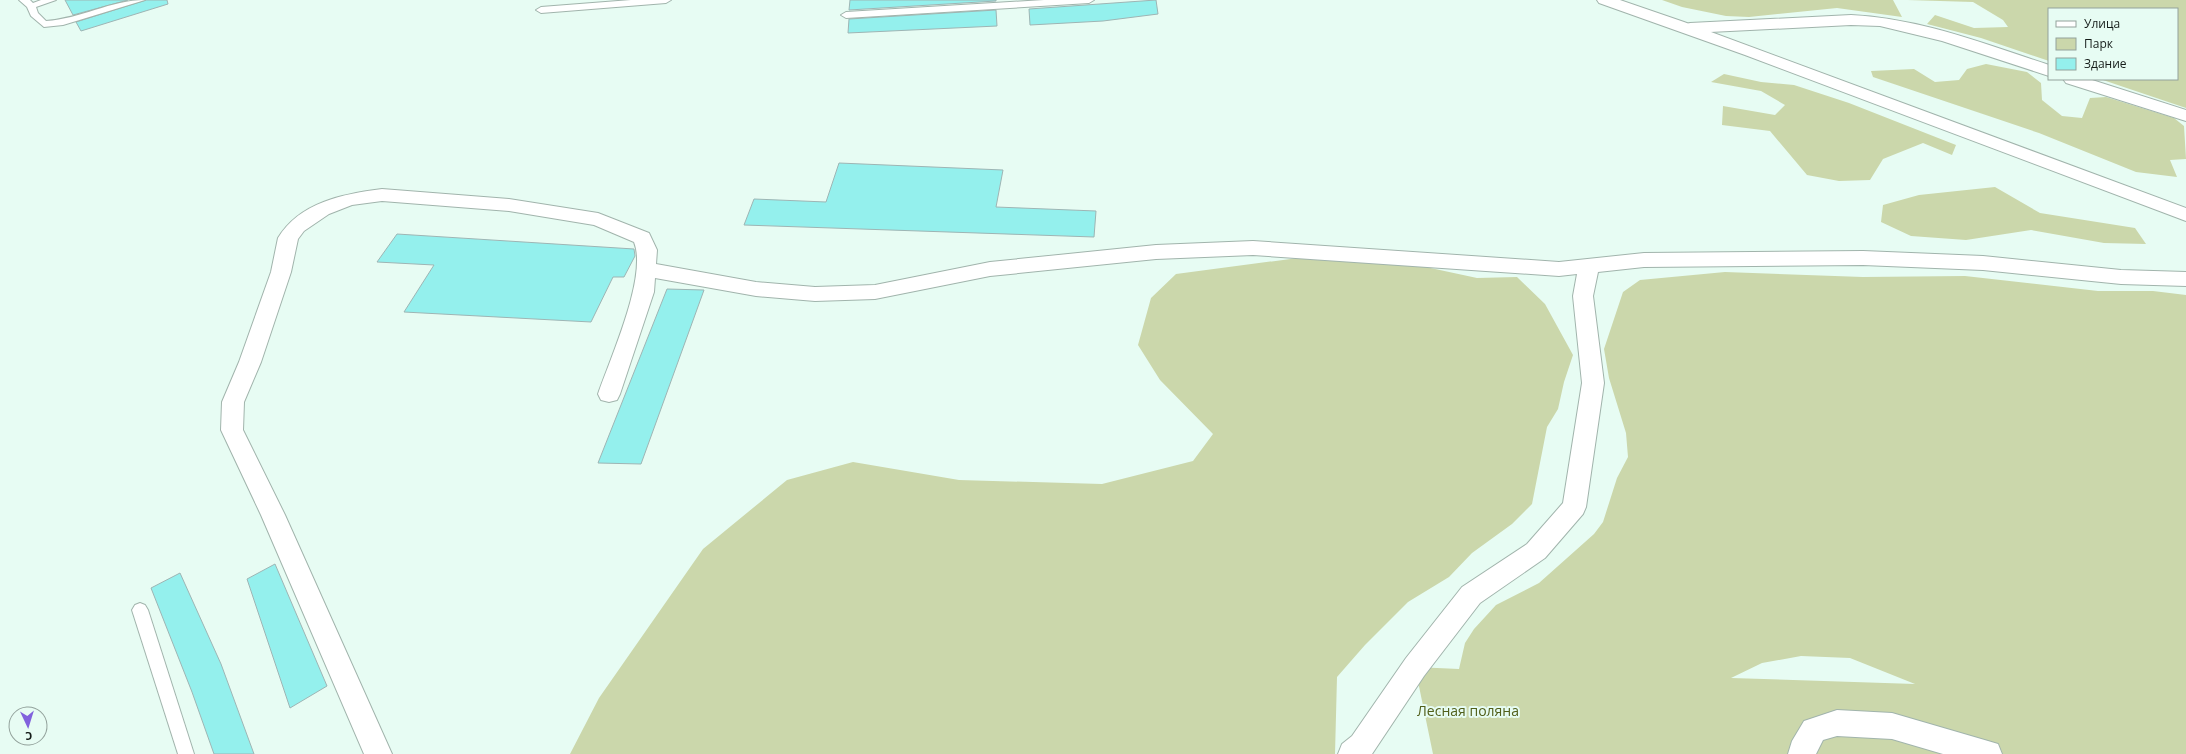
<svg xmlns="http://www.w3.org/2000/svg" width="2186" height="754" viewBox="0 0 2186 754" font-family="'Open Sans',sans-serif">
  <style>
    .green { fill: #cbd7ab; fill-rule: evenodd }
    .building { fill: #94f0ed; stroke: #9eb5b4 }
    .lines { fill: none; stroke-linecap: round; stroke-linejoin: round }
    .lane-casing { stroke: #a1b4ac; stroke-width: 2 }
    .street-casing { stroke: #a1b4ac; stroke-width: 2 }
    .secondary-casing { stroke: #a1b4ac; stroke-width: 2 }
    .lane { fill: #fff; fill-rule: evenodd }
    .street { fill: #fff; fill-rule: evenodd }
    .secondary { fill: #fff; fill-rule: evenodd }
    .labels { text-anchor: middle; stroke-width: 4; stroke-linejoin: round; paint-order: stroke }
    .near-park-label { font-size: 14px; fill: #515f1a; stroke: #e7fcf3 }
  </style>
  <rect width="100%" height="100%" fill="#e7fcf3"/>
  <g class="green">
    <polygon points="1662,0 1893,0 1902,17 1837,8 1749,17 1726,16 1682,7"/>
    <polygon points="1907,0 2186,0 2186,108 2100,79 2177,79 2177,9 2049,9 2049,61 1981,38 1927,24 1935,15 1974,28 2008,27 2003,20 1973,2"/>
    <polygon points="1986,64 2027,72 2041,83 2042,100 2062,116 2082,118 2090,98 2106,97 2174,118 2184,126 2186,159 2170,160 2177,177 2136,172 2039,133 1873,77 1871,71 1914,69 1935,82 1959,80 1967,69"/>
    <polygon points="1724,74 1761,82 1794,85 1849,103 1956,145 1952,155 1923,143 1883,159 1870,180 1839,181 1807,175 1770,131 1722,125 1723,106 1775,115 1785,105 1761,91 1711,82"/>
    <polygon points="1995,187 2040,213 2135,228 2146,244 2104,243 2031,230 1966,240 1911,236 1881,222 1883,205 1919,195"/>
    <polygon points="1328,254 1384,258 1477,278 1517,277 1545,304 1573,355 1564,382 1558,409 1547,427 1532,504 1512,524 1472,553 1449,577 1408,602 1365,645 1337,677 1335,754 570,754 599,698 703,549 787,480 853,462 959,480 1102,484 1193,461 1213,434 1160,380 1138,345 1151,298 1176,274"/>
    <path d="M1725 272 1863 277 1965 276 2098 291H2153L2186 295V754H1433L1415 667 1459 669 1465 643 1474 629 1496 605 1539 583 1594 534 1603 522 1617 478 1628 457 1626 433 1609 378 1604 349 1623 292 1640 280ZM1801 656 1850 658 1915 684 1731 678 1762 663Z"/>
  </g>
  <g class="building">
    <polygon points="65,0 128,0 73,15"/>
    <polygon points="146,0 167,0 168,4 81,31 76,22"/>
    <polygon points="850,0 996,0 996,1 849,10"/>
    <polygon points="1156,0 1158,14 1103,21 1030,25 1029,9"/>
    <polygon points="996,10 997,26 848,33 849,19"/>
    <polygon points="839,163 1003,170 996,207 1096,211 1094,237 744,225 754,199 826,202"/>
    <polygon points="397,234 634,249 635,256 624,277 613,277 591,322 404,312 434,265 377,262"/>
    <polygon points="667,289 704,290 641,464 598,463"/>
    <polygon points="275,564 327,686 290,708 247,579"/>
    <polygon points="180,573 221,664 254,754 214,754 192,692 151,588"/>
  </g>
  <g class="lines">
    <defs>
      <g id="lane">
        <path d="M19 0H30L33 3 41 0H56L36 7 38 13 46 21C80 19 111 0 145 0L63 25 44 27 31 16 27 7Z"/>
        <polygon points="631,0 671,0 666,3 541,13 536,10 541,7"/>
        <polygon points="1044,0 1094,0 1089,3 846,18 841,15 846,12"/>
        <polygon points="140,603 145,605 148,610 194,754 178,754 132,610 135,605"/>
      </g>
      <g id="street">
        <path d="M1851 15C1919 18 1985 44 2049 65V76L1942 41 1880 26 1851 25 1690 33 1684 31 1682 28 1684 25 1690 23Z"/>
        <polygon points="2063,79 2089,79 2186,110 2186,121 2066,83"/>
        <path d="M382 189 509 199 598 213 649 233 657 250 656 264 756 282 815 287 875 285 990 262 1156 245 1253 241 1559 262 1644 253 1863 251 1983 256 2121 270 2186 272V286L2121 284 1983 270 1863 265 1644 267 1598 272 1593 296 1604 383 1586 507 1583 514 1545 558 1480 603 1424 676 1372 754H1338L1342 744 1352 736 1406 658 1462 587 1527 544 1563 503 1582 383 1573 296 1577 274 1559 276 1253 255 1156 259 990 276 875 299 815 301 756 296 655 278 654 292 620 394 617 400 609 402 601 400 598 394C610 359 648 276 634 242L594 225 509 211 382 201 352 205 329 214 304 231 298 239 291 272 261 362 244 402 243 430 285 515 392 754H364L261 515 221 430 222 402 239 362 271 272 278 238C300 202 343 194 382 189Z"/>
        <polygon points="1837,710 1892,713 1988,741 1998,744 2002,754 1943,754 1892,739 1837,736 1823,740 1816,754 1788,754 1792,741 1804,721"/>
      </g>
      <polygon id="secondary" points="1597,0 1620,0 1684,22 2186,208 2186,221 1745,55 1599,3"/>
    </defs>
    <use href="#lane" class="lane-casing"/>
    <use href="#street" class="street-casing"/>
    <use href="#secondary" class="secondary-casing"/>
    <use href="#lane" class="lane"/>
    <use href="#street" class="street"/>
    <use href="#secondary" class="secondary"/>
  </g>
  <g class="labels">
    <g class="near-park-label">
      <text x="1468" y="716">Лесная поляна</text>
    </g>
  </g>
  <rect x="2048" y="8" width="130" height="72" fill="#e7fcf3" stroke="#93a29c"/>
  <rect x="2056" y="21" width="20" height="6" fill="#ffffff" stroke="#93a29c"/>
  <text x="2084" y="28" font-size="12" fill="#151c19">Улица</text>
  <rect x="2056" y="38" width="20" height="12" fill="#cbd7ab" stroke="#93a29c"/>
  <text x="2084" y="48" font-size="12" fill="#151c19">Парк</text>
  <rect x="2056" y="58" width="20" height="12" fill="#94f0ed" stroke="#93a29c"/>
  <text x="2084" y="68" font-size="12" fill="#151c19">Здание</text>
  <g transform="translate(28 726) rotate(176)"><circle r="19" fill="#e7fcf3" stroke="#93a29c"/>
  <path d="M0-3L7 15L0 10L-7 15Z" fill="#8162dd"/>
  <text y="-6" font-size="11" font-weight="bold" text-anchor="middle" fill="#151c19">С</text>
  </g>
</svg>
